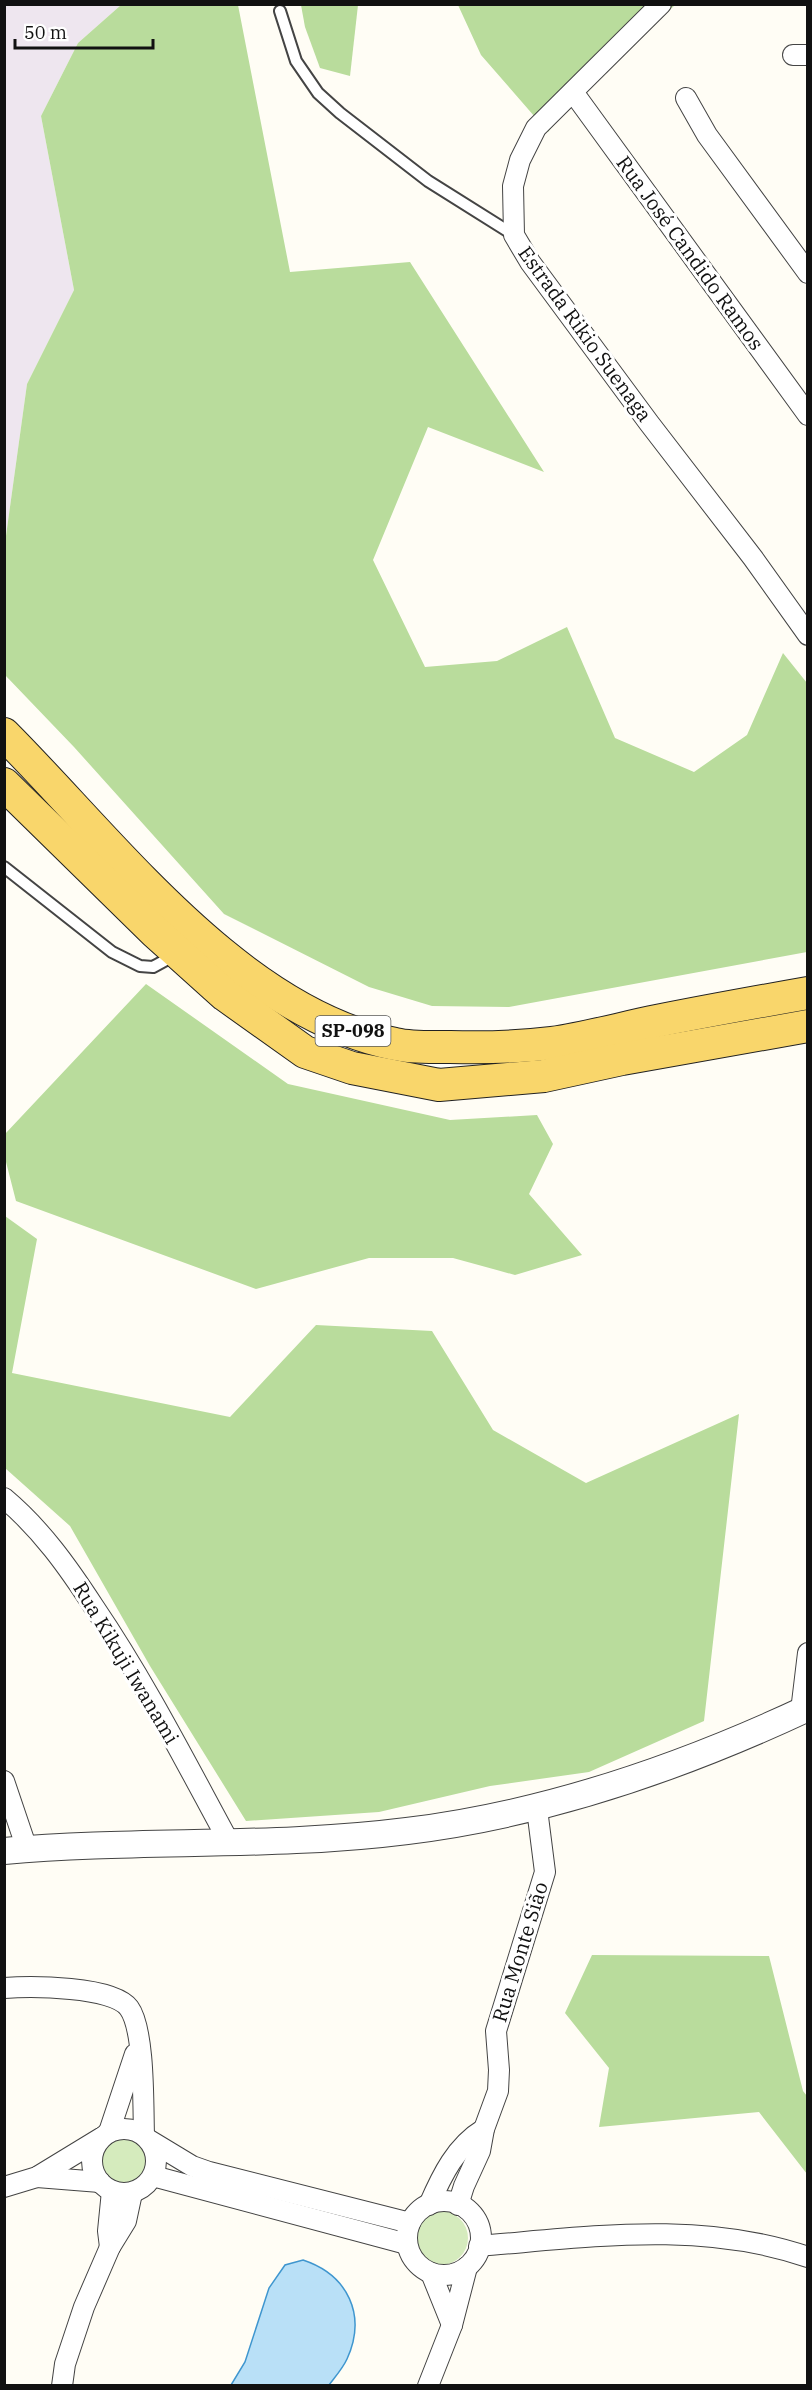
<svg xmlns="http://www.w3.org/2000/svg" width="812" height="2390" viewBox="0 0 812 2390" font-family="'IBM Plex Serif',serif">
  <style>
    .industrial { fill: #eee6ef }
    .green { fill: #d5ebbd }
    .forest { fill: #b9dc9c }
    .water { fill: #b9e0f7; stroke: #3f96cf; stroke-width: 1.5 }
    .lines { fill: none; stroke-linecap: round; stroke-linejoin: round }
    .service-casing { stroke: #444; stroke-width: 14 }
    .minor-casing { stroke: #444; stroke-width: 22 }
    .tertiary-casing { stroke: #444; stroke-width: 28 }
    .primary-casing { stroke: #222; stroke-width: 34 }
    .service { stroke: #fff; stroke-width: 10 }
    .minor { stroke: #fff; stroke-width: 20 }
    .tertiary { stroke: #fff; stroke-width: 26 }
    .primary { stroke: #f9d66b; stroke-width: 32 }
    .labels { text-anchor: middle; stroke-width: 6; stroke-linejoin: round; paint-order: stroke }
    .shield { fill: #fff; stroke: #585858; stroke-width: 1.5 }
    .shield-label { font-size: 18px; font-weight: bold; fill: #111 }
    .street-label { font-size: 20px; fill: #111; stroke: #fff }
  </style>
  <rect width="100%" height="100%" fill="#fffdf5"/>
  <polygon class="industrial" points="5,5 121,5 78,43 41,116 74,290 27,384 5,543"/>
  <g class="green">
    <circle cx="125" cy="2161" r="26"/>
    <circle cx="441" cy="2238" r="27"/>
  </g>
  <g class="forest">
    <polygon points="121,5 238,5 290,272 410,262 544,472 428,427 373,560 425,667 497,661 567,627 615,738 694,772 747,735 783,653 807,683 807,952 509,1007 432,1006 369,987 224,914 74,747 5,675 5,543 27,384 74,290 41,116 78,43"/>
    <polygon points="301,5 358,5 350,76 320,68 305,27"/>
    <polygon points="458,5 675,5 574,99 548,132 481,55"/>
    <polygon points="146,984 288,1084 450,1120 537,1115 553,1144 529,1194 582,1255 515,1275 453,1258 369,1258 256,1289 16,1201 5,1158 5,1134"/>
    <polygon points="5,1216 37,1239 12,1373 230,1417 316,1325 432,1331 493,1430 586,1483 739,1414 704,1721 589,1772 490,1786 379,1812 246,1821 150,1666 70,1526 5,1468"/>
    <polygon points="592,1955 769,1956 803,2091 807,2096 807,2174 759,2112 599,2127 609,2068 565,2013"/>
  </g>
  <path class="water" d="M303 2260C348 2275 367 2315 347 2359 343 2368 335 2377 329 2385H231L245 2362 269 2288 285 2265Z"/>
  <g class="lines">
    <defs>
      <g id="service">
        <polyline points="280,11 296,61 318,93 340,113 428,181 514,235"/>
        <polyline points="4,867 112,952 140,966 153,967 175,955"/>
      </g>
      <g id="minor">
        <polyline points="661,4 536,128 520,160 513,186 514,235 530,262 649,423 753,558 808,635"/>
        <polyline points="793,55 808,55"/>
        <polyline points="573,92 808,415"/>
        <polyline points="686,98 707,135 808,273"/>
        <path d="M4 1498C41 1529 68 1567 94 1607 145 1682 186 1763 229 1842"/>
        <polyline points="801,1711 808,1653"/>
        <polyline points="4,1781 27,1849"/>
        <path d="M4 1988C31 1986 113 1986 129 2008 145 2030 143 2107 144 2135"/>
        <circle cx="124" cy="2161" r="32"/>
        <polyline points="109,2132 135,2054"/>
        <polyline points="149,2140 192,2166 209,2172 410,2223"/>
        <polyline points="153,2176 407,2244"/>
        <polyline points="37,2177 100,2182"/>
        <polyline points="4,2187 37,2177 101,2138"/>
        <circle cx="444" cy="2238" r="37"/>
        <path d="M429 2205C442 2175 456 2146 484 2129"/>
        <polyline points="458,2205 464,2186 480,2151 484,2129 498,2091 499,2070 496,2031 545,1872 537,1809"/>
        <path d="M479 2246C590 2237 700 2220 808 2257"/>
        <polyline points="110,2247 108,2231 112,2191"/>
        <polyline points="431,2273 452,2325"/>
        <polyline points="62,2386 65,2364 84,2307 110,2247 126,2221 132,2193"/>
        <polyline points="428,2386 452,2325 467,2267"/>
      </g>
      <path id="tertiary" d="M4 1851C138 1839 274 1848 407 1831 547 1814 680 1768 808 1708"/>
      <g id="primary">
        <path d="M4 734C112 842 238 1013 395 1044 412 1048 432 1047 450 1047 484 1048 519 1047 552 1043 587 1038 622 1028 657 1021 707 1011 757 1002 808 993"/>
        <polyline points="4,784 155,932 225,995 305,1052 352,1068 439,1085 544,1076 622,1059 808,1026"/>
      </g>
    </defs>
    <use href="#service" class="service-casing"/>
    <use href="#minor" class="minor-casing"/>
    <use href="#tertiary" class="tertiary-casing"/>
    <use href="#primary" class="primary-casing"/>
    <use href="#service" class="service"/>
    <use href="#minor" class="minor"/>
    <use href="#tertiary" class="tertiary"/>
    <use href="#primary" class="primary"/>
  </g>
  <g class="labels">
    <rect class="shield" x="315.5" y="1016" width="75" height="30" rx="4.5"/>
    <g class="shield-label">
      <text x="353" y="1037">SP-098</text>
    </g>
    <g class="street-label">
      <text transform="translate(690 253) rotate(54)" y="7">Rua José Candido Ramos</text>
      <text transform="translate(585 334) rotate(54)" y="7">Estrada Rikio Suenaga</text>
      <text transform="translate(126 1663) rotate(59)" y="7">Rua Kikuji Iwanami</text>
      <text transform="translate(520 1952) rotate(-73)" y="7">Rua Monte Sião</text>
    </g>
  </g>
  <rect width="812" height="2390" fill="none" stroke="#111111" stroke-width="12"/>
  <path d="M15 39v9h138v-9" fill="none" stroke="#111111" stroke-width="3"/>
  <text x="24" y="39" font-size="18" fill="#111111" stroke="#ffffff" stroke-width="4.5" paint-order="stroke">50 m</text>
</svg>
